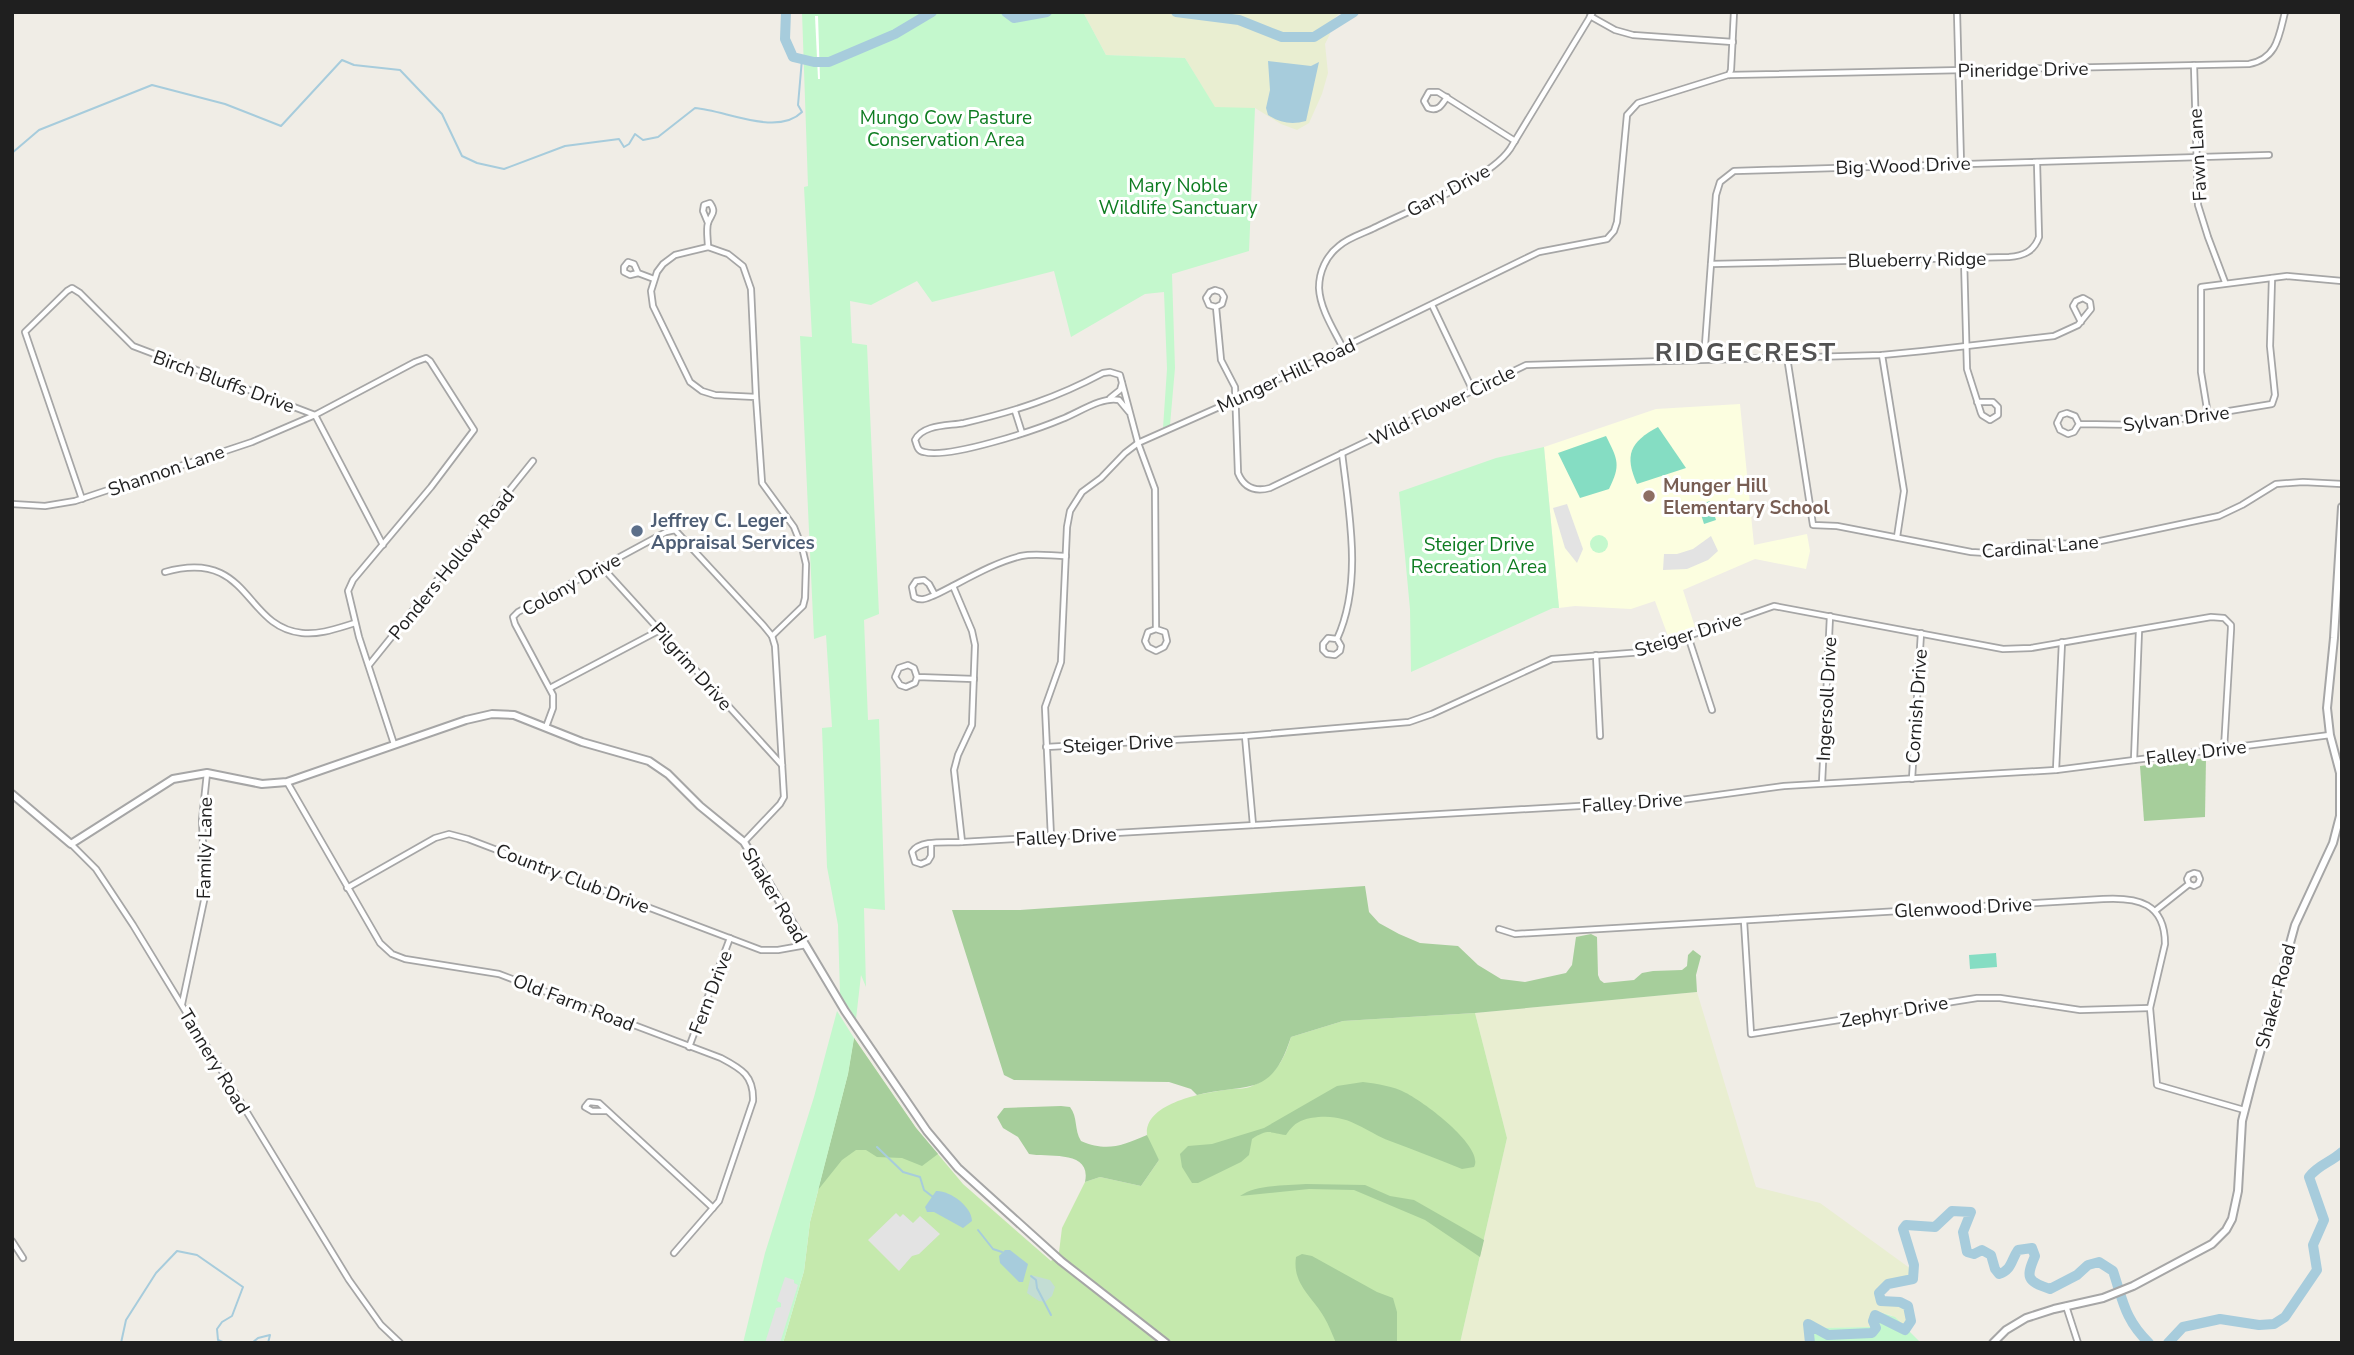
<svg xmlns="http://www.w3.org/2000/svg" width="2354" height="1355" viewBox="0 0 2354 1355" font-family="'Nunito Sans',sans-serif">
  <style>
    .education { fill: #fcfee0 }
    .farmland { fill: #e9eed1 }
    .grass { fill: #c5e9ad }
    .forest { fill: #a6ce9b }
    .wetland { fill: #c3ddd4 }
    .park { fill: #c4f8cd }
    .pitch { fill: #85ddc3 }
    .parking { fill: #e3e3e3 }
    .water { fill: #a7ccdc }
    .pier { fill: #fff }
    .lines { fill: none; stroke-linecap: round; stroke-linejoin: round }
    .stream { stroke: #a7ccdc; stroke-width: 2 }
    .river { stroke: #a7ccdc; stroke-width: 10 }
    .minor-casing { stroke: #a6a6a6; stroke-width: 8 }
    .tertiary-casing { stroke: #a6a6a6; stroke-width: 10 }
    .minor { stroke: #fff; stroke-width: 4.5 }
    .tertiary { stroke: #fff; stroke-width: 6 }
    .education-dot { fill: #8d6e63; stroke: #fff; stroke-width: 2.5 }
    .service-dot { fill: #5c6f8a; stroke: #fff; stroke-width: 2.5 }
    .labels { text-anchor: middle; stroke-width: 6; stroke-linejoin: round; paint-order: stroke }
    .street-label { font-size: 19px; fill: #1f1f1f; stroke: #fff }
    .park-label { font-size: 19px; fill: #0e7c21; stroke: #fff }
    .education-label { font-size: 19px; font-weight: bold; fill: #785e54; stroke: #fff; text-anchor: start }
    .service-label { font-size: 19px; font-weight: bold; fill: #4e5e75; stroke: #fff; text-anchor: start }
    .district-label { font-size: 26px; font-weight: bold; letter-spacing: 2px; fill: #525252; stroke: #fff }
  </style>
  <rect width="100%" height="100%" fill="#f0ede6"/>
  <polygon class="education" points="1740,404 1754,545 1807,534 1810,551 1806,569 1755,559 1683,590 1695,627 1668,636 1655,601 1631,609 1575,606 1559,608 1544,447 1656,409"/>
  <g class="farmland">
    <polygon points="1083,12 1341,12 1330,22 1330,34 1325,44 1328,73 1322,94 1309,123 1297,130 1281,124 1255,108 1215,108 1185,58 1106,55"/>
    <polygon points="1697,992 1756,1187 1820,1203 1911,1269 1912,1275 1909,1278 1889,1281 1876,1297 1880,1301 1902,1303 1907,1308 1907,1323 1905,1325 1901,1324 1891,1315 1874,1311 1871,1315 1873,1327 1820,1328 1809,1320 1807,1320 1808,1343 1460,1343 1507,1138 1475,1013"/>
  </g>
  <path class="grass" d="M1475 1013 1507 1138 1460 1343H783L804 1271 810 1222 848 1074 854 1038 916 1128 963 1184 1051 1261 1059 1252 1062 1228 1085 1182 1100 1177 1141 1186 1159 1160C1154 1152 1148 1144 1147 1135 1144 1103 1203 1093 1225 1090 1234 1088 1244 1090 1252 1086 1275 1076 1284 1061 1291 1037L1343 1021Z"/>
  <g class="forest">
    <polygon points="2206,758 2205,817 2144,821 2140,766"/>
    <path d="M1365 886 1369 912 1379 923 1399 934 1420 943 1458 946 1478 965 1501 979 1525 982 1566 973 1572 965 1576 937 1591 934 1597 937 1598 975 1600 980 1604 983 1634 980 1642 973 1653 971 1682 970 1687 966 1688 955 1693 950 1701 956 1696 975 1697 992 1475 1013 1343 1021 1291 1037C1271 1099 1248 1082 1197 1095L1191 1089 1169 1082 1014 1080 1004 1075 952 910H1020Z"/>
    <polygon points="854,1038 916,1128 938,1154 922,1166 902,1158 877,1157 866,1150 856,1150 842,1160 818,1190 848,1074"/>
    <path d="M1363 1082C1378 1084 1393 1086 1406 1093 1424 1102 1485 1147 1474 1167L1462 1169C1438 1159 1414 1150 1390 1141 1363 1130 1349 1114 1318 1117 1301 1119 1295 1122 1286 1135 1270 1133 1269 1128 1252 1139L1249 1155 1241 1162 1198 1183H1192L1182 1167 1180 1154 1188 1146 1212 1144 1264 1128 1337 1086Z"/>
    <path d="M1061 1106 1070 1107C1078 1117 1074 1130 1081 1141 1107 1152 1121 1146 1147 1135L1159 1160 1141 1186 1100 1177 1085 1182C1092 1149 1048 1158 1029 1154L1018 1137 1003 1128 997 1117 1004 1108Z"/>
    <path d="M1306 1184 1365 1185 1390 1196 1414 1200 1484 1240 1480 1257 1425 1220 1354 1190 1309 1189 1240 1196C1257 1184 1286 1186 1306 1184Z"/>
    <path d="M1302 1254 1312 1256 1377 1292 1393 1298 1397 1312V1343H1336C1332 1334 1329 1325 1324 1317 1312 1296 1292 1284 1296 1257Z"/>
  </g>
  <polygon class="wetland" points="1031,1275 1050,1280 1055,1287 1052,1296 1045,1302 1039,1301 1027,1293"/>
  <g class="park">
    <polygon points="802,12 1083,12 1106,55 1185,58 1215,107 1255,108 1249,251 1172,274 1175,368 1170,425 1163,428 1167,369 1164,292 1145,294 1071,337 1054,271 932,302 917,281 871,305 850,301 852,343 867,345 879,614 864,620 868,720 879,719 885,910 864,908 866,987 861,975 856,1019 840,994 838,925 827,867 822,728 832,727 826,635 814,639 800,336 812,337 804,187 808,186"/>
    <polygon points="1544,447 1559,608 1553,608 1411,672 1410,609 1399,492 1496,458"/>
    <circle cx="1599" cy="544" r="9"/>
    <polygon points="837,1011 854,1038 848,1074 810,1222 804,1271 783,1343 743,1343 765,1253 814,1097"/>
    <polygon points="1876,1311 1895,1317 1921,1343 1808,1343 1809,1338 1804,1325 1807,1320 1813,1321 1821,1328 1872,1327 1871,1315"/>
  </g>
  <g class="pitch">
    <path d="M1658 427 1686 468 1637 484C1624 455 1630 442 1658 427Z"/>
    <path d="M1606 436C1618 460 1621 465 1609 489L1580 498 1558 453Z"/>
    <polygon points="1710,501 1716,520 1704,524 1698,505"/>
    <polygon points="1996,953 1997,967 1970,969 1969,955"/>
  </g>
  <g class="parking">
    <polygon points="1567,504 1583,549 1577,563 1565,548 1553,508"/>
    <polygon points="1711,536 1718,551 1708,560 1687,569 1663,570 1664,554 1677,554 1693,549"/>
    <polygon points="896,1213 900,1217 903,1214 913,1223 920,1216 940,1234 919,1254 912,1256 899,1271 868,1240"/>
    <polygon points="785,1277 794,1280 794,1283 798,1285 780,1343 765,1343 776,1308 781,1307 781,1303 777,1301"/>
  </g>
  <g class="water">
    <path d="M1268 61 1311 66 1319 62 1306 121C1292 125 1280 123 1268 115L1266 108 1270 90Z"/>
    <path d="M936 1191C949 1190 972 1206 972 1221L963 1228 934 1212H927L925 1207Z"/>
    <polygon points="1005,1250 1010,1250 1028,1264 1023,1282 1019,1282 1000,1263 999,1256"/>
  </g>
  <polygon class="pier" points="815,16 818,16 820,79 818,79"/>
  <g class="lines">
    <g class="stream">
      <path d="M12 153 39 130 152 85 225 104 281 126 342 60 354 65 400 70 442 114 462 156 477 163 504 169 565 146 619 139 624 147 629 144 635 134 643 140 658 137 695 108C725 110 777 137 802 112L798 105 802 59"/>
      <polyline points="877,1147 903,1172 920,1177 924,1190 933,1197"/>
      <polyline points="978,1230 993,1249 1002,1252"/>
      <polyline points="1031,1276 1036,1280 1037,1288 1051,1315"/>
      <polyline points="121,1343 126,1320 156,1273 177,1251 197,1255 243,1287 232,1316 222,1322 217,1329 218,1340 225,1343"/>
      <polyline points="252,1343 258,1338 270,1335 268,1343"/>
    </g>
    <g class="river">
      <polyline points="786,12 785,39 793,57 814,62 829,62 895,34 932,12"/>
      <polyline points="1006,12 1014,18 1047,12"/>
      <polyline points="1176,12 1239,20 1282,37 1314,37 1354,12"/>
      <path d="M1810 1343 1808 1324 1828 1335 1872 1333 1876 1328 1873 1321 1875 1315 1905 1330 1911 1321 1908 1306 1900 1302 1881 1301 1879 1293 1888 1284 1913 1279 1914 1265 1903 1229 1906 1225 1935 1227 1952 1211 1971 1212 1963 1232 1967 1252 1974 1254 1982 1250 1991 1255 1995 1269 1999 1274C2012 1270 2011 1260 2018 1250L2032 1248 2035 1256C2026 1277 2026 1281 2050 1289L2077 1275 2088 1265 2099 1262 2113 1271C2123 1301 2125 1320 2149 1343"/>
      <path d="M2168 1343 2183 1327 2220 1319 2259 1325 2274 1324 2285 1317 2317 1270 2313 1245 2324 1220 2309 1177C2319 1164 2330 1163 2342 1152"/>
    </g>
    <defs>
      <g id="minor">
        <polyline points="1957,12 1961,164"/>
        <polyline points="1590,16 1615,30 1633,35 1733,42"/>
        <polyline points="2194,65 2198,205 2208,237 2225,282"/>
        <polyline points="1729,75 1731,70 1734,12"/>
        <path d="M1447 97C1442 105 1438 112 1428 108L1424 101 1429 92H1438L1515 141"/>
        <path d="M708 223 703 211 704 205 710 203C717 213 711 214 708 223 706 230 708 240 708 247"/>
        <polyline points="1964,259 1967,369 1981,413 1982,415 1990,420 1998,415 1998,407 1993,402 1977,402"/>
        <path d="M1711 264 2009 257C2024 256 2034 251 2039 237L2037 162"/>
        <polyline points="638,273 630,275 624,272 624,267 628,262 634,264 638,273 654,279"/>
        <polyline points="1432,305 1472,389"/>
        <path d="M1216 307 1209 305 1206 298 1210 292 1215 290 1221 292 1224 297 1222 304 1216 307 1221 360 1235 387 1238 473C1244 488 1255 492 1270 488L1526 365 1882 355 1923 351 2054 336 2078 325 2091 309 2090 302 2083 298 2076 301 2073 306 2081 322"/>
        <path d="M1343 348C1334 330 1320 309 1319 288 1319 272 1326 256 1339 246 1348 238 1361 234 1372 229 1409 210 1488 181 1510 149L1593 12"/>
        <polyline points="1882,355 1904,491 1897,537"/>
        <polyline points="1787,357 1813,525 1837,526 1971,552 1987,553 2027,543 2086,544 2219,516 2242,505 2276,484 2303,482 2342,484"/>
        <polyline points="1704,359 1716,195 1720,182 1734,171 2269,155"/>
        <polyline points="756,397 751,289 743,266 728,254 708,247 675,255 663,264 657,272 651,291 653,306 690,382 702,391 715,395 756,397 762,483 794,527 802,547 806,564 805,598 803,606 772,636"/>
        <polyline points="1110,398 1120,390 1122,383"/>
        <polyline points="1015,411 1022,433"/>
        <path d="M1129 412 1119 400C1102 396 1078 413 1062 419 1036 430 949 459 924 452 917 451 917 445 915 440 923 424 949 426 964 423 1016 411 1056 398 1103 373L1110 372 1120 375 1138 443 1155 489 1156 629 1148 632 1145 641 1148 647 1156 651 1164 647 1167 641 1165 632 1156 629"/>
        <polyline points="2208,415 2201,372 2201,287 2287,276 2342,281"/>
        <polyline points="2079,424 2074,432 2068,434 2060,430 2057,423 2061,415 2067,413 2075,416 2079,424 2144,425 2272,404 2275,395 2270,346 2272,278"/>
        <polyline points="82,499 25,332 67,291 72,288 80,293 133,346 315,415 415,362 426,358 430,361 474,430 431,487 353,580 348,591 359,637 394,744"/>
        <polyline points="12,504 45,506 75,501 252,442 315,415 383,545"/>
        <polyline points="602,567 782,765"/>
        <path d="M165 572C251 548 243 627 302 633 320 635 338 628 355 623"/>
        <polyline points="953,586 972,631 975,645 972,725 958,755 954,770 962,842"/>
        <path d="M935 595 929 584 924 580 916 581 912 587 914 597C922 602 927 598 935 595 962 582 992 563 1021 556 1036 553 1051 556 1066 556"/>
        <polyline points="1688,636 1712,710"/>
        <path d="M1337 639 1341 646 1340 651 1335 655 1327 654 1323 650V644L1328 638 1337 639C1363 582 1349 513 1342 453"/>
        <polyline points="1596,655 1600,736"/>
        <polyline points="369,665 533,461"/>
        <polyline points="917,677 915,683 906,687 900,685 895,677 899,668 908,665 914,668 917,677 974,679"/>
        <polyline points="550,688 658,631"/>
        <polyline points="546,727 553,708 553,695 515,624 513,617 518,612 666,532 675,530 763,625 772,636 775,646 784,797 780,804 744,842"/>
        <polyline points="1245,736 1253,825"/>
        <polyline points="1046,747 1245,736 1409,722 1432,714 1552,659 1643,652 1774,606 2003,649 2031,648 2211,617 2224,618 2231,625 2231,629 2224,749"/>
        <polyline points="2134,760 2139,630"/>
        <polyline points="2056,770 2062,642"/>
        <polyline points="1912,779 1921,633"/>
        <path d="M287 782 380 943 392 954 405 959 499 974 721 1058C742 1069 754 1076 753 1101L719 1201 674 1253"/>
        <polyline points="1822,783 1830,616"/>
        <path d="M1051 837 1045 707 1061 662 1067 527 1070 511 1082 492 1101 478 1125 453 1138 443 1235 400 1539 252 1607 239 1614 231 1617 222 1627 115 1638 103 1728 75 2249 64C2277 59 2279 36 2285 12"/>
        <polyline points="71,844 96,869 133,925 349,1280 381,1325 400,1343"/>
        <path d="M931 844V856L928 861 921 864 915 862 912 852C920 839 948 843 962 842L1681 800 1784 786 2056 770 2330 735"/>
        <polyline points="347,888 435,838 449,834 468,839 761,950 778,950 806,945"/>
        <polyline points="2155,911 2189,884 2187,879 2189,875 2194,873 2198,874 2200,879 2198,884 2194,886 2189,884"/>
        <polyline points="1744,921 1751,1034 1977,998 2000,998 2080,1010 2150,1008"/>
        <path d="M1499 929 1515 934 2103 899C2138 897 2165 903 2165 944L2150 1008 2157 1085 2244 1110"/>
        <polyline points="182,1004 205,896 202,820 207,773"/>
        <polyline points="689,1047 730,938"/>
        <polyline points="606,1111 592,1111 585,1107 589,1102 599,1103 713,1208"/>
        <polyline points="12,1241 23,1258"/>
        <polyline points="2066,1306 2078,1343"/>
      </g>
      <g id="tertiary">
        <polyline points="12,794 71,844 173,779 207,773 262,784 287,782 466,720 492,714 514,715 582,742 649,761 668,774 700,806 744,842 845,1011 927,1131 958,1168 1061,1261 1166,1343"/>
        <polyline points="1993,1343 2006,1330 2026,1318 2054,1309 2103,1298 2133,1286 2212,1244 2226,1230 2232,1219 2238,1191 2242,1121 2252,1082 2295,925 2333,843 2340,816 2340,773 2330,735 2327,708 2334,638 2342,507"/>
      </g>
    </defs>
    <use href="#minor" class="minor-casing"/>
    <use href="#tertiary" class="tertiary-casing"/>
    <use href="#minor" class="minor"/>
    <use href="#tertiary" class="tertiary"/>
  </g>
  <circle class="education-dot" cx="1649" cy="496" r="7"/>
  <circle class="service-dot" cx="637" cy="531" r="7"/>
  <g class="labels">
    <g class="street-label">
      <text transform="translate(2023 69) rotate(-1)" y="7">Pineridge Drive</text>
      <text transform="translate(2197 155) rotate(-93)" y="7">Fawn Lane</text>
      <text transform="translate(1903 165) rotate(-2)" y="7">Big Wood Drive</text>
      <text transform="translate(1448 190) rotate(-28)" y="7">Gary Drive</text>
      <text transform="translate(1917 259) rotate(-1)" y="7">Blueberry Ridge</text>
      <text transform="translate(1286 375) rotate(-25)" y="7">Munger Hill Road</text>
      <text transform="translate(224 381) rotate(20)" y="7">Birch Bluffs Drive</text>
      <text transform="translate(1442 405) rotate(-26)" y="7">Wild Flower Circle</text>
      <text transform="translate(2176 418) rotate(-7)" y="7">Sylvan Drive</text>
      <text transform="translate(166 470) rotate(-19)" y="7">Shannon Lane</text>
      <text transform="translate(2040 546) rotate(-5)" y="7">Cardinal Lane</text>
      <text transform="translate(451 564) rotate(-51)" y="7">Ponders Hollow Road</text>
      <text transform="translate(571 584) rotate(-29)" y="7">Colony Drive</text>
      <text transform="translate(1688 634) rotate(-17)" y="7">Steiger Drive</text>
      <text transform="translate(692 666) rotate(48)" y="7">Pilgrim Drive</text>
      <text transform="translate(1826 699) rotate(-87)" y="7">Ingersoll Drive</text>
      <text transform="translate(1916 706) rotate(-86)" y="7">Cornish Drive</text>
      <text transform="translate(1118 743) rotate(-3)" y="7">Steiger Drive</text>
      <text transform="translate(2196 752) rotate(-7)" y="7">Falley Drive</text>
      <text transform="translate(1632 802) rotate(-4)" y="7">Falley Drive</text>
      <text transform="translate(1066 836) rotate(-3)" y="7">Falley Drive</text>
      <text transform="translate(204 848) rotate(-89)" y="7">Family Lane</text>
      <text transform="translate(573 878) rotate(21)" y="7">Country Club Drive</text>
      <text transform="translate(775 895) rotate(59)" y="7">Shaker Road</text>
      <text transform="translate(1963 907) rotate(-3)" y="7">Glenwood Drive</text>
      <text transform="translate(710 992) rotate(-69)" y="7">Fern Drive</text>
      <text transform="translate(2275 996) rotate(-75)" y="7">Shaker Road</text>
      <text transform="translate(574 1002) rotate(21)" y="7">Old Farm Road</text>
      <text transform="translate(1894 1011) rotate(-10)" y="7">Zephyr Drive</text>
      <text transform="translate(215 1061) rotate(59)" y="7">Tannery Road</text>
    </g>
    <g class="park-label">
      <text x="946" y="124">Mungo Cow Pasture<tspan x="946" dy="22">Conservation Area</tspan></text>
      <text x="1178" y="192">Mary Noble<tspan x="1178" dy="22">Wildlife Sanctuary</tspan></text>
      <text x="1479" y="551">Steiger Drive<tspan x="1479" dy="22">Recreation Area</tspan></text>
    </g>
    <g class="education-label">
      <text x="1663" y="492">Munger Hill<tspan x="1663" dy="22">Elementary School</tspan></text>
    </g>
    <g class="service-label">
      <text x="651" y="527">Jeffrey C. Leger<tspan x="651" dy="22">Appraisal Services</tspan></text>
    </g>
    <g class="district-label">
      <text x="1746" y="361">RIDGECREST</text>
    </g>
  </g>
  <rect width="2354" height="1355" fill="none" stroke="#1f1f1f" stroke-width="28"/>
</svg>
